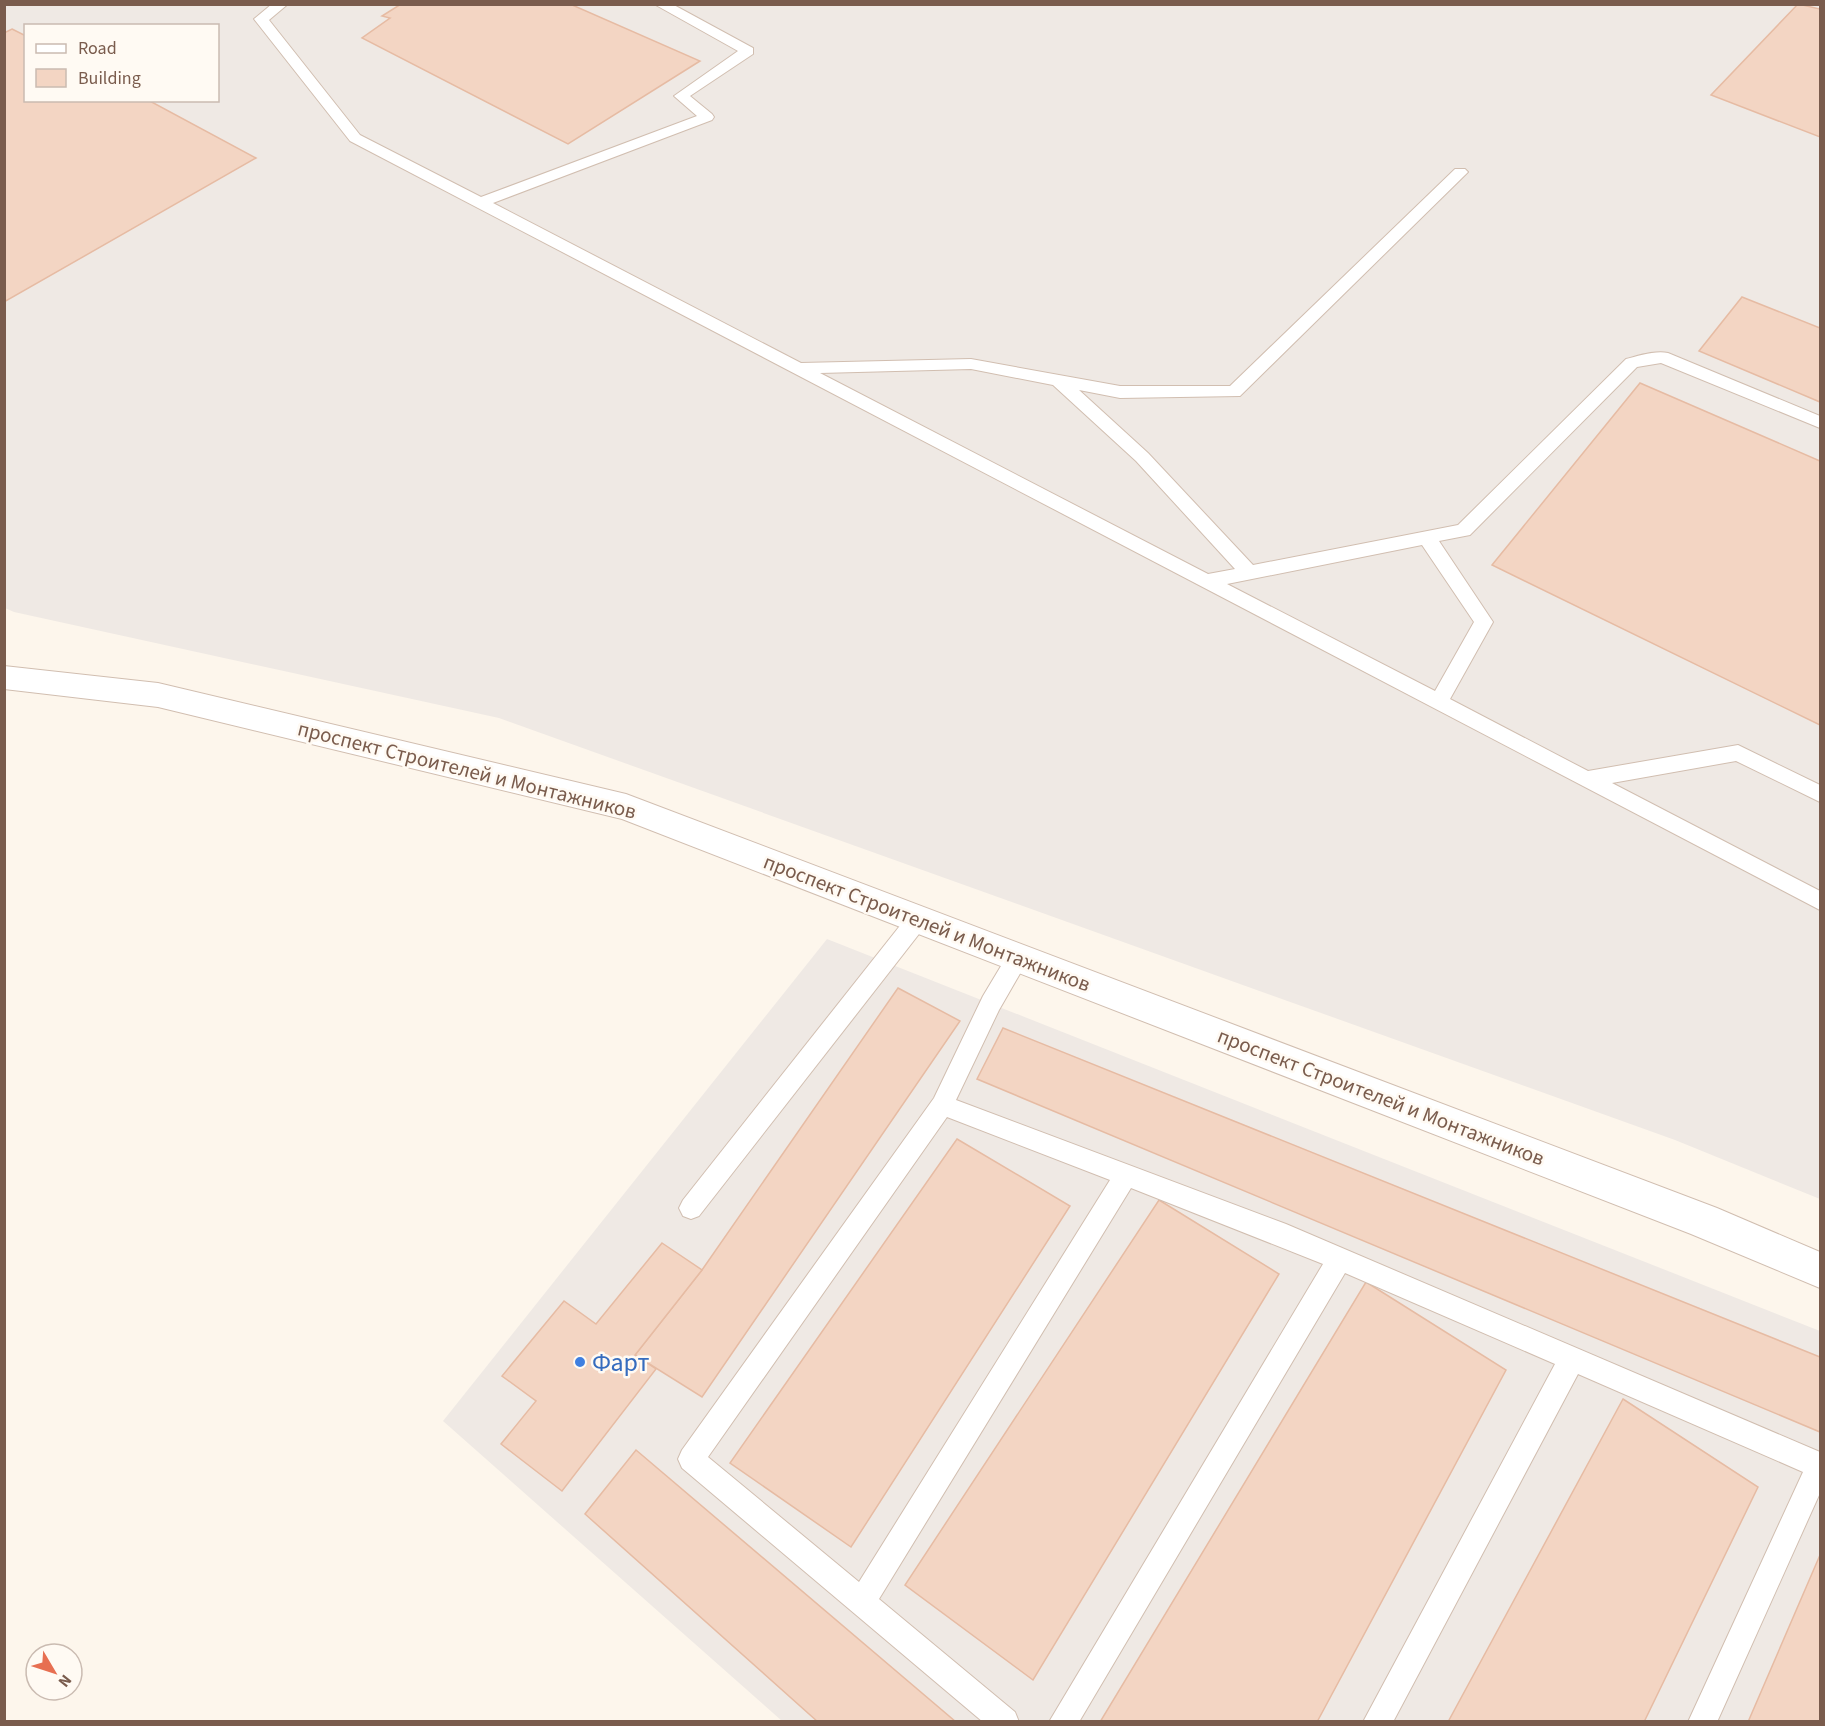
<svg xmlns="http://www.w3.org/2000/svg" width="1825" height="1726" viewBox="0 0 1825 1726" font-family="'Source Sans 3',sans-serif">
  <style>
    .industrial { fill: #efe9e4; fill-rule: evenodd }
    .building { fill: #f3d5c3; stroke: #e6bba3; stroke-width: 1.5 }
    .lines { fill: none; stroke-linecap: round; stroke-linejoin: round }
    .service-casing { stroke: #d1beb0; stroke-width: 2 }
    .minor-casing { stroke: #d1beb0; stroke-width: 2 }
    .service { fill: #fff; fill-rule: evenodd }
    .minor { fill: #fff; fill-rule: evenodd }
    .shop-dot { fill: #3f7fe0; stroke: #fffaf3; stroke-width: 2 }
    .labels { text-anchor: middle; stroke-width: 5; stroke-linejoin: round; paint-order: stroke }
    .street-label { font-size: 21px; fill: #7a5c4d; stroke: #fffaf3 }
    .near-shop-label { font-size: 26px; fill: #366cbe; stroke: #fffaf3; text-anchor: start }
  </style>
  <rect width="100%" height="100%" fill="#fdf6ec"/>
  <g class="industrial">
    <path d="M4 5H1820V1199L1675 1140 499 718 14 612 5 608ZM26 26H218V100H26Z"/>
    <polygon points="827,939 1820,1331 1820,1721 782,1721 443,1421"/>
  </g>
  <g class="building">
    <polygon points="401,4 570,4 700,61 568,144 362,38 390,18 382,16"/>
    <polygon points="1798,4 1820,9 1820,137 1711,95"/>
    <polygon points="12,29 26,36 26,100 148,100 256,158 4,302 4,33"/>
    <polygon points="1742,297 1820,328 1820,402 1699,351"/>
    <polygon points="1640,383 1820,461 1820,725 1492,565"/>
    <polygon points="898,988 960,1021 702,1397 635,1355 702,1270"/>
    <polygon points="1003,1028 1820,1357 1820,1432 977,1079"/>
    <polygon points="957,1139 1070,1206 851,1547 730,1463"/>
    <polygon points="1159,1200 1279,1274 1033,1680 905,1585"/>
    <polygon points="662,1243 702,1270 635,1355 656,1369 562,1491 501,1444 536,1401 502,1376 564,1301 596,1324"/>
    <polygon points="1366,1282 1506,1370 1317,1722 1100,1722"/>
    <polygon points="1623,1399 1758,1487 1644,1722 1448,1722"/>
    <polygon points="636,1450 956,1722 818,1722 585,1514"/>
    <polygon points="1820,1555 1820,1722 1748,1722"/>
  </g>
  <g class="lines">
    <defs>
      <g id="service">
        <path d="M272 4H288L269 20 360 135 481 197 697 116 674 96 738 51 654 4H672L753 48V54L690 96 712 114 714 117 712 120 493 203 801 363 971 359 1120 386H1230L1455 169H1465L1468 172 1465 175 1240 396 1120 398 1079 390 1148 453 1253 565 1458 525 1626 359C1638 356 1656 350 1668 353L1820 416V428L1661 363 1637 367 1470 535 1439 541 1493 622 1450 699 1588 771 1738 745 1820 785V802L1736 761 1612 783 1820 891V910L350 141 254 19ZM971 369 1053 385 1136 461 1235 569 1208 574 820 373ZM1422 545 1474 622 1435 691 1227 584Z"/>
        <polygon points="918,910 926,913 929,919 926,925 699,1216 691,1219 683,1216 679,1208 683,1200 910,913"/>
        <path d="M1018 949 1026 951 1029 958 999 1010 956 1100 1286 1224 1820 1452V1493L1717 1722H1688L1803 1472 1578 1374 1393 1722H1363L1555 1364 1345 1273 1079 1722H1049L1323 1264 1131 1188 879 1599 1015 1712 1019 1722H983L682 1468 678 1459 682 1450 934 1098 983 996 1010 951ZM947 1117 1110 1180 859 1582 708 1457Z"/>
      </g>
      <polygon id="minor" points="4,666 158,683 626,794 1717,1208 1820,1252 1820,1288 1691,1234 622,819 158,707 4,689"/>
    </defs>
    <use href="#service" class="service-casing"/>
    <use href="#minor" class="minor-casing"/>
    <use href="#service" class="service"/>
    <use href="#minor" class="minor"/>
  </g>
  <circle class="shop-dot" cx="580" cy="1362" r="6"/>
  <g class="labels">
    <g class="street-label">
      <text transform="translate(467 770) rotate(14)" y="7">проспект Строителей и Монтажников</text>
      <text transform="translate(927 923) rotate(21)" y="7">проспект Строителей и Монтажников</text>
      <text transform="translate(1381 1097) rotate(21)" y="7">проспект Строителей и Монтажников</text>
    </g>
    <g class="near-shop-label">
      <text x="592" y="1371">Фарт</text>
    </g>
  </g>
  <rect width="1825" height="1726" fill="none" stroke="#7a5c4d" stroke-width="12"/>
  <rect x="24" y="24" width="195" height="78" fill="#fffaf3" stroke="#cabbb1" stroke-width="1.5"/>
  <rect x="36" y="44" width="30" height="9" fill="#ffffff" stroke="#cabbb1" stroke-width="1.5"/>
  <text x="78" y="54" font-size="18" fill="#7a5c4d">Road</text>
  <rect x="36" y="69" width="30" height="18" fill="#f3d5c3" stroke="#cabbb1" stroke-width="1.5"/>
  <text x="78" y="84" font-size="18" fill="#7a5c4d">Building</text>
  <g transform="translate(54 1672) rotate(129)"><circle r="28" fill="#fffaf3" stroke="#cabbb1" stroke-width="1.5"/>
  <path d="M0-4.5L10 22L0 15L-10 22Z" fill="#e76f51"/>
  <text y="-9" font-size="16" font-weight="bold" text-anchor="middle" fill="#7a5c4d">N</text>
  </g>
</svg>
